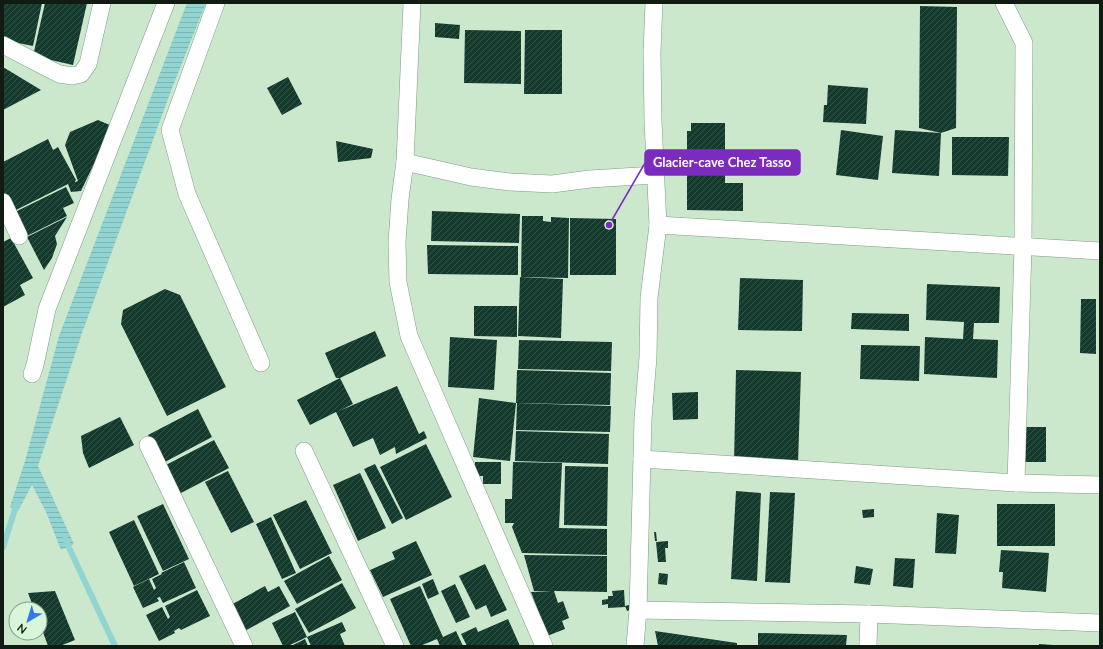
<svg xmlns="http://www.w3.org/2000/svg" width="1103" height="649" viewBox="0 0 1103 649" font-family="Lato,sans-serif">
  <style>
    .water { fill: url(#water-rules) }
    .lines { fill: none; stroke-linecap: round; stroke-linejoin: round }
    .stream { stroke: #92d4d1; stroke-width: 6 }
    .building { fill: url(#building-hatch) }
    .minor-casing { stroke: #7f9b82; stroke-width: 18 }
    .minor { stroke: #fff; stroke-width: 17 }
    .leader { fill: none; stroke: #7b2cbf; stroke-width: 1.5 }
    .callout-dot { fill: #7b2cbf; stroke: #d8f6da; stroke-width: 1.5 }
    .callout { fill: #7b2cbf; stroke: #7b2cbf; stroke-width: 1.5 }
    .callout-label { font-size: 13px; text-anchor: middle; font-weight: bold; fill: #fff }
  </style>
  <defs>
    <pattern id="water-rules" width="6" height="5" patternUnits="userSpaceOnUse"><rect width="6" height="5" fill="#92d4d1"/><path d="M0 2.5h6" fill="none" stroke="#7db5b2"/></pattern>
    <pattern id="building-hatch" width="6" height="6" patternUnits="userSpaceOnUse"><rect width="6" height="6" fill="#143a2e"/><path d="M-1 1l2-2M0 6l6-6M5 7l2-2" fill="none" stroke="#35544a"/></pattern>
  </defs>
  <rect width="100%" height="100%" fill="#cbe8cd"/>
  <polygon class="water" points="187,3 206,3 172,88 82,333 38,466 74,544 61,550 46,512 32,485 18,511 10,507 25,461 59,336"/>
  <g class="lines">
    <g class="stream">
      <polyline points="65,539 115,646"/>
      <polyline points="3,547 17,503"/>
    </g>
  </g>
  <g class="building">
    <polygon points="3,3 42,3 33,46 3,40"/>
    <polygon points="45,3 87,3 73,65 33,56"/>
    <polygon points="920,6 957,7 956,128 941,133 919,128"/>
    <polygon points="435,23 460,25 459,39 435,37"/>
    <polygon points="465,30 521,31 521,84 464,83"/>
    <polygon points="525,30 562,30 562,94 524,94"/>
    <polygon points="3,67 41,90 3,110"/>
    <polygon points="288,77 302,104 282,115 267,88"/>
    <polygon points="828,85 868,88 866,124 823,122 824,105 827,105"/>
    <polygon points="98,120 112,126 81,191 71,192 68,184 12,212 3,194 3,162 48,139 53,150 58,147 76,180 75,181 75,182 78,181 65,145 70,132"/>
    <polygon points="691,123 725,123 725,183 743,183 743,211 687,210 687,170 691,170 691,154 687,154 687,131 691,131"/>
    <polygon points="841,130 883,136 878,180 836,175"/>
    <polygon points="895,130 941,133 939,176 892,173"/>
    <polygon points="952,137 1009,137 1008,176 952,175"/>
    <polygon points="336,141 373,149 371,158 338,162"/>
    <polygon points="66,187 74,203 63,208 67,216 27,236 15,212"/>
    <polygon points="432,211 520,214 519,243 431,241"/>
    <polygon points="522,216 543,216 543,221 551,222 551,217 569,218 568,278 521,277"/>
    <polygon points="67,217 55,236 57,244 52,258 44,270 27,237"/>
    <polygon points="570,218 616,219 616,275 570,275"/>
    <polygon points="11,238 33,278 20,285 25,295 3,307 3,242"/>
    <polygon points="427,245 518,246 518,275 428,274"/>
    <polygon points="520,277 563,279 561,338 518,336"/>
    <polygon points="740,278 803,280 802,331 738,330"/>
    <polygon points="927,284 1000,287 999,323 974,323 973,339 998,340 997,378 924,374 925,337 963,339 964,322 926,320"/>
    <polygon points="165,289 180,295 226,387 167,416 121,324 123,310"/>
    <polygon points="1081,299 1096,299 1096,354 1080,353"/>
    <polygon points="474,306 517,306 517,337 474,336"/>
    <polygon points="852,313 909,314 909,331 851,329"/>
    <polygon points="375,331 386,356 340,378 336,378 325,353"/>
    <polygon points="450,337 497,340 494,390 448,387"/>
    <polygon points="519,340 612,342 611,371 518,369"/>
    <polygon points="861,345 920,346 919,381 860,379"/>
    <polygon points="517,370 611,373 610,405 516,403"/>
    <polygon points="736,370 801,372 798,464 734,462"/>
    <polygon points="340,378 353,404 339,411 397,386 419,434 424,431 427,438 396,454 395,447 380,455 373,438 353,447 336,412 310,425 297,400"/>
    <polygon points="698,392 698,419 673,420 672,393"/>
    <polygon points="479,398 516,403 510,461 473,457"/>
    <polygon points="517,403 611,406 610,432 516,430"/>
    <polygon points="198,409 212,437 163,463 148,435"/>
    <polygon points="120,417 134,445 89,468 83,453 81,436"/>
    <rect x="1024" y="427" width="22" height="35"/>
    <polygon points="516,431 609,434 608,464 515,461"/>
    <polygon points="214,440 229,468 179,494 164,466"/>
    <polygon points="426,444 452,497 406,520 380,467"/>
    <polygon points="475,462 501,462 501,484 483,484 483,476 475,476"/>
    <polygon points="513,462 562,463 559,528 607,529 607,555 522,553 512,527 514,523 505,523 505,499 512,499"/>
    <polygon points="375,464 403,518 392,524 364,469"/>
    <polygon points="565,466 608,467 607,526 564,525"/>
    <polygon points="228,471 254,522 231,533 205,482"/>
    <polygon points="360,473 386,528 358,541 333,485"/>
    <polygon points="736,491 761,493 757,581 731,579"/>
    <polygon points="770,492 795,493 790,583 765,582"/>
    <polygon points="306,500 332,553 300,569 273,515"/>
    <polygon points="163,504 189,559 163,571 137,516"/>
    <rect x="997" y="504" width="58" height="42"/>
    <polygon points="874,509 874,517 863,518 862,510"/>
    <polygon points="937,513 959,515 956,554 935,553"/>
    <polygon points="271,517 296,573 282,579 256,524"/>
    <polygon points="134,520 159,574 134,586 109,532"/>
    <polygon points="654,532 656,532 657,541 655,541"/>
    <polygon points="416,541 432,575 383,597 370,570 395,559 392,552"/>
    <polygon points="668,541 668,548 665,548 666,562 658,562 656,542"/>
    <polygon points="1001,550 1049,553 1046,592 1002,588 1003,572 999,572"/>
    <polygon points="524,555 607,556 607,592 554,591 558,603 563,601 569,618 562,621 565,629 547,636 533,610 537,608 531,592 552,591 534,591"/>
    <polygon points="329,556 342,580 297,604 284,581"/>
    <polygon points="895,558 915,559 913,588 893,586"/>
    <polygon points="184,562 196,588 163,603 160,597 157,598 159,601 143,608 133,587 149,579 154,590 156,588 152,579 162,574 161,573"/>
    <polygon points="485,564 507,610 491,617 486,605 476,610 459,576"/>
    <polygon points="856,566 873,569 870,585 854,583"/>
    <polygon points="659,573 668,574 667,585 658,584"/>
    <polygon points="433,579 439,594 428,599 422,584"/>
    <polygon points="342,583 356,608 309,633 295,609"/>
    <polygon points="455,584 470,617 456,623 441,591"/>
    <polygon points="265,586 268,592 279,586 290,606 243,632 229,606"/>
    <polygon points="420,586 443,637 456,631 463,646 440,646 437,639 420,646 411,646 390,599"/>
    <polygon points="197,590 210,616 181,630 179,628 174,631 175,633 159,641 146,615 162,607 168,619 170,617 165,606"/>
    <polygon points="624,590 625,607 608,608 608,604 602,605 602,600 608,599 608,596 613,596 612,591"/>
    <polygon points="55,591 75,640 60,646 48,646 40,624 40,609 34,609 28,593"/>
    <polygon points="629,605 630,610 627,611 625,606"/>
    <polygon points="295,612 307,637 288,646 283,646 272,623"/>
    <polygon points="508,619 520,646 467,646 461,634 476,627 478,632"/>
    <polygon points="342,622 346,631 340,634 345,646 311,646 307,637"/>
    <polygon points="655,631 737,643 737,646 658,646"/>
    <polygon points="758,633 847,635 846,646 758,646"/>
    <polygon points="305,639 308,646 291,646"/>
    <polygon points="1039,644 1053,645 1053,646 1039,646"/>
  </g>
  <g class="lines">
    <defs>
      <g id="minor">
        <polyline points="216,3 170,130 187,194 261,363"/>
        <polyline points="412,3 405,162 400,199 397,242 398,282 409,336 544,646"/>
        <polyline points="1004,3 1024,43 1023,247 1016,483"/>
        <polyline points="3,45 59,74 72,76 81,74 88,64 102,3"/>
        <polyline points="405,162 471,177 510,182 552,184 590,179 655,175"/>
        <polyline points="3,202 19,236"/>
        <polyline points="658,225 1100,251"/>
        <polyline points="32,374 35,365 47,309 166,3"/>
        <polyline points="148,445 244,646"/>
        <polyline points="304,451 395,646"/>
        <polyline points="642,459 1016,483 1100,485"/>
        <polyline points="638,610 869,614 1100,623"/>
        <polyline points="635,646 638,610 643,419 648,357 649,298 658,225 653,121 652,52 654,3"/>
        <polyline points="868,646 869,614"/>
      </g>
    </defs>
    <use href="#minor" class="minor-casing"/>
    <use href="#minor" class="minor"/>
  </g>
  <path class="leader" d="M609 225L645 163"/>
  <circle class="callout-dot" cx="609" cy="225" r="4"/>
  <rect class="callout" x="645" y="150" width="155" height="25" rx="4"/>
  <g class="callout-label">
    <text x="722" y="167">Glacier-cave Chez Tasso</text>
  </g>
  <rect width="1103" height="649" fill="none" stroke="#101b11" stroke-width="8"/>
  <g transform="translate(28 621) rotate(218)"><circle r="19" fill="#d8f6da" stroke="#889e8a"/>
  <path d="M0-3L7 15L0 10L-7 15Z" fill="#347ae7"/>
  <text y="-6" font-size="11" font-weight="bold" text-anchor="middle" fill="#101b11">N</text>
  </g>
</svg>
